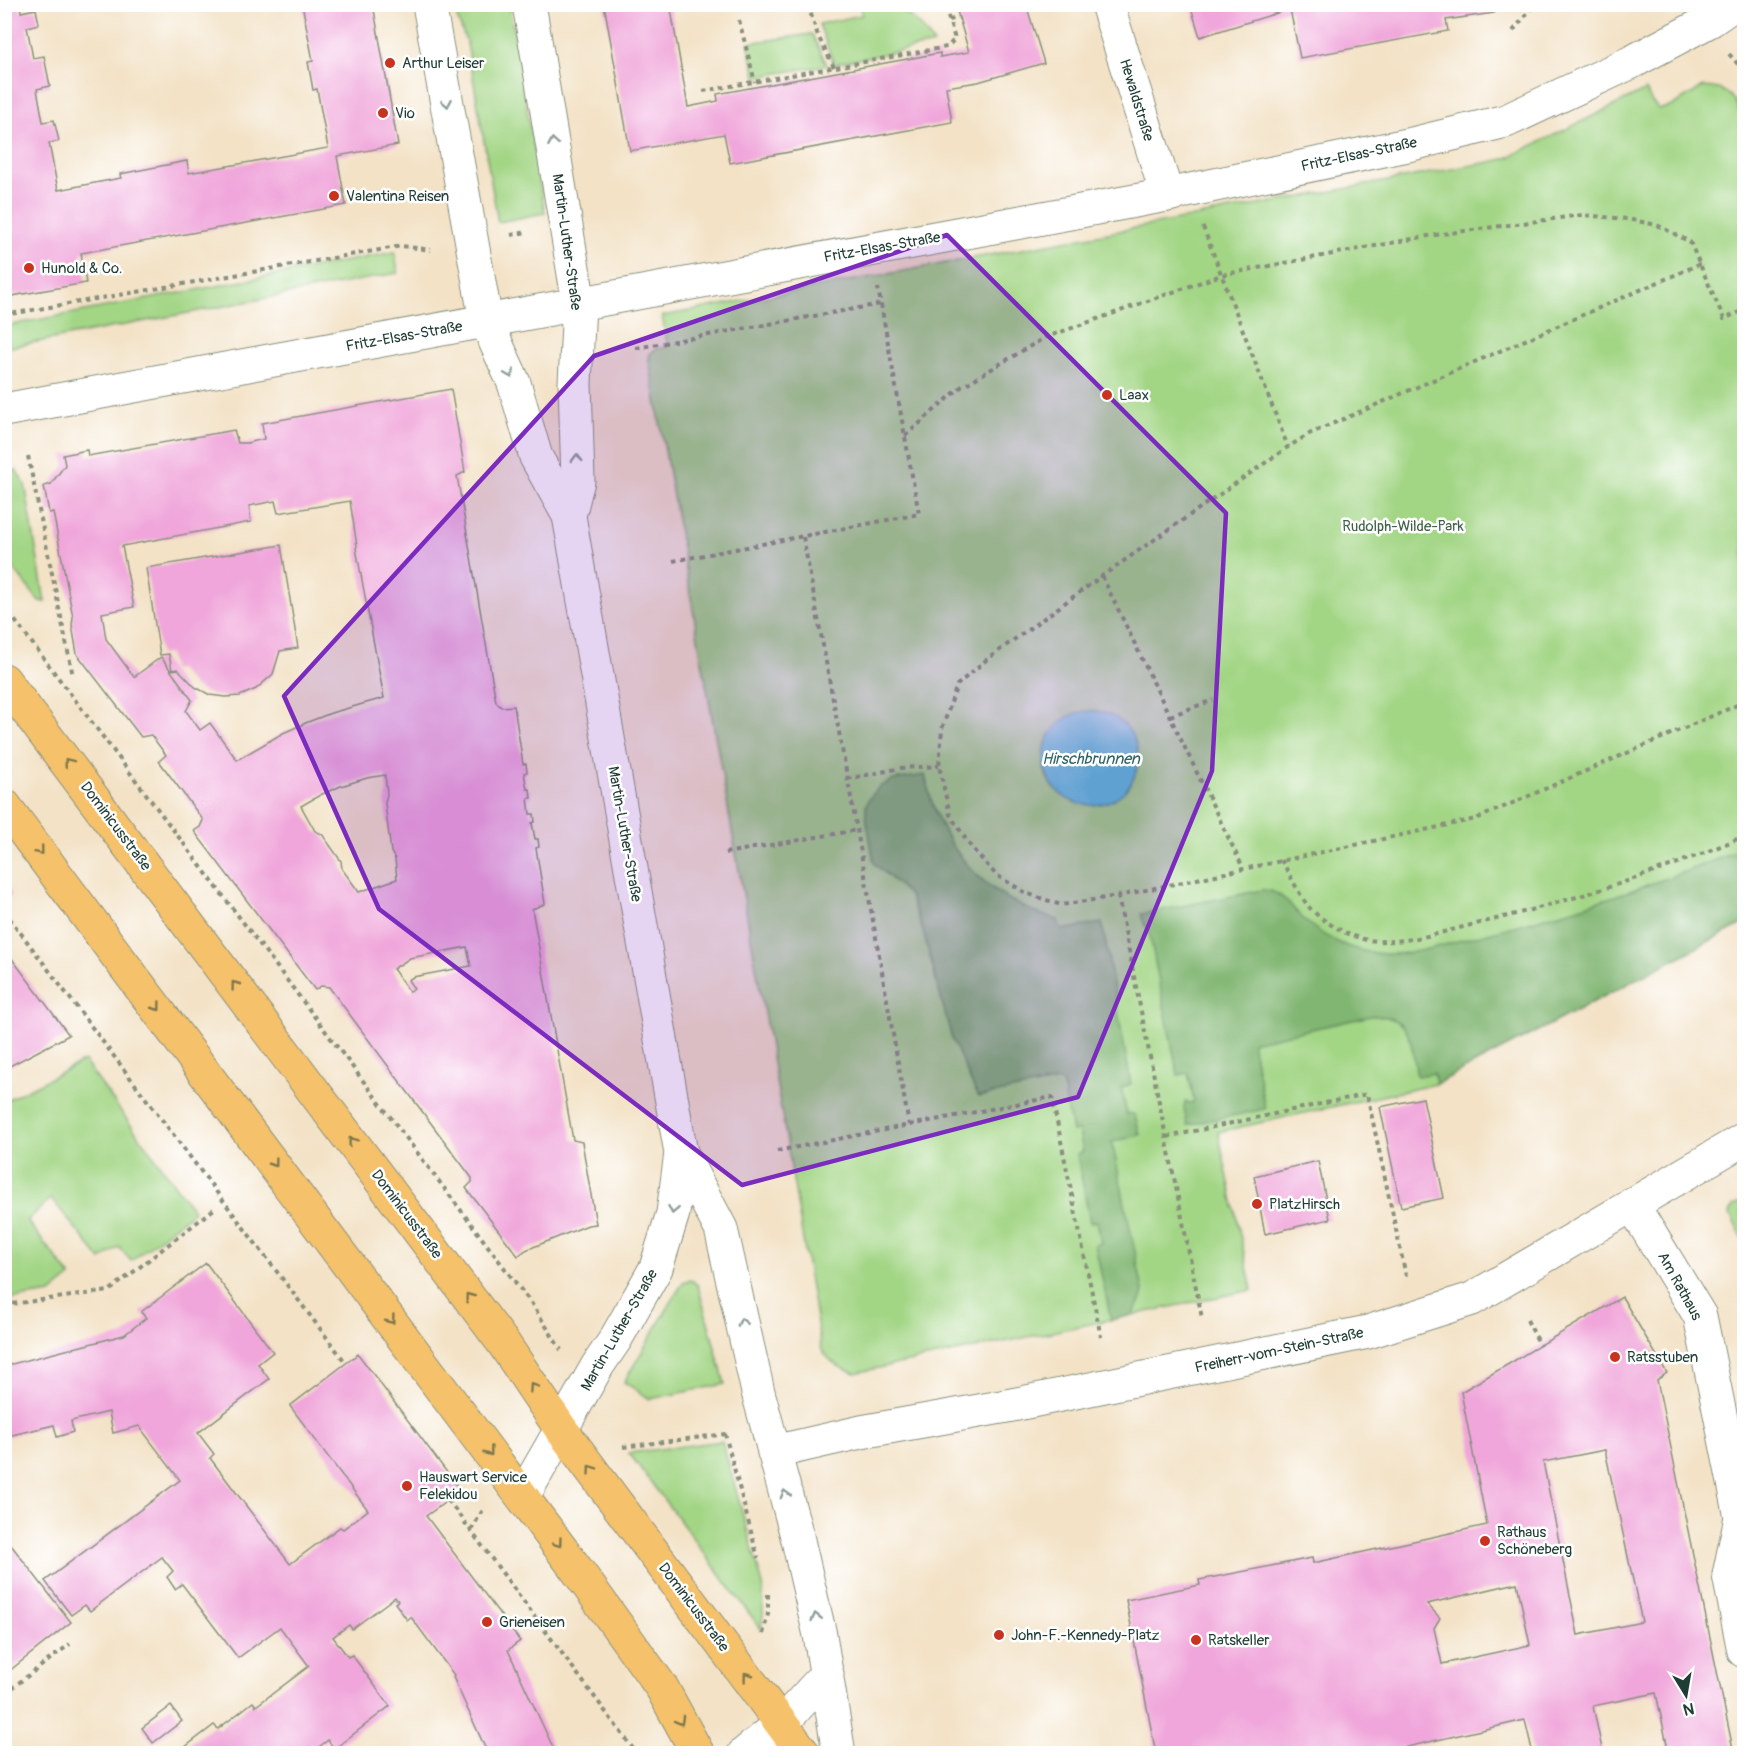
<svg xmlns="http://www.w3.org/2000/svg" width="1749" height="1758" viewBox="0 0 1749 1758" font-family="Pangolin,sans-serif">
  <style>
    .green { fill: #a2d584; stroke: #60895c; stroke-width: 1.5; fill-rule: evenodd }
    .forest { fill: #81b672; stroke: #507a53; stroke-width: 1.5 }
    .water { fill: #59c0d7; stroke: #3c7e86; stroke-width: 1.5 }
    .building { fill: #f0a6da; fill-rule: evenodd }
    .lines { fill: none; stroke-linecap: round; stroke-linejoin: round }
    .minor-casing { stroke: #89907d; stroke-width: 35 }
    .tertiary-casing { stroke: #89907d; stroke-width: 35 }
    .primary-casing { stroke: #89907d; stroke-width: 35 }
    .path { stroke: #89907d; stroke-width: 4; stroke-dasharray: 4.5 4.5; stroke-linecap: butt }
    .minor { stroke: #fff; stroke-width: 33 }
    .tertiary { stroke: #fff; stroke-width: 33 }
    .primary { stroke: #f5c16b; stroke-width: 33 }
    .oneway { stroke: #8f9e9a }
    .oneway2 { stroke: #7f784d }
    .marked { fill: #7b2cbf; fill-opacity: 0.2; stroke: #7b2cbf; stroke-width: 4.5; stroke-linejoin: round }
    .poi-dot { fill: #c8321e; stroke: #fff; stroke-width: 2 }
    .labels { text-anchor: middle; stroke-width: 5; stroke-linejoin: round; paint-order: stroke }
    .poi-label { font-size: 15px; fill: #1f3d34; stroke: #fff; text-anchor: start }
    .street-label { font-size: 15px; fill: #1f3d34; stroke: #fff }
    .park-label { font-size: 15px; fill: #406348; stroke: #fff }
    .water-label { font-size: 16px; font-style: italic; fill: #306465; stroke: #fff }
  </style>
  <rect width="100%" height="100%" fill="#fff"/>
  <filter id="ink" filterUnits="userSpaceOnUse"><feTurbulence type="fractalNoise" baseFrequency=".0167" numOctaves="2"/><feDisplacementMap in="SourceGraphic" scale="12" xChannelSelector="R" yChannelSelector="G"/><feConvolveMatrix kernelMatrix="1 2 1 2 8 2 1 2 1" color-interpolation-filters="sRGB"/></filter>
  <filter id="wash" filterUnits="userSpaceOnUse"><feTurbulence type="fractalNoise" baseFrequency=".008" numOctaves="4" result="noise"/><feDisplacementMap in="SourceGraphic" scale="24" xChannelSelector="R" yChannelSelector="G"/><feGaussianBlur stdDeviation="1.35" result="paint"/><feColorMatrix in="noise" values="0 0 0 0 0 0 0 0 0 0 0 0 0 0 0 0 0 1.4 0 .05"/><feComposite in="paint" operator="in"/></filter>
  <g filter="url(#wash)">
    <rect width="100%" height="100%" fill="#f3e2c6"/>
    <g class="green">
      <polygon points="452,5 509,5 545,213 498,222 467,43"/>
      <path d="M859 5C901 8 909 8 934 44L834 64 819 24 862 15Z"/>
      <polygon points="812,34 827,65 756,77 748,43"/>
      <path d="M1703 87C1730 88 1734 97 1744 120V923L1436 1084 1218 1132 1252 1290 855 1373C839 1368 829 1362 821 1348L786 1137 649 360 650 354 656 349 668 347 662 316 1495 161 1507 158 1646 90 1651 101 1659 109 1670 107ZM1087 711 1134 778C1127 787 1121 795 1111 800 1086 812 1044 794 1044 764 1044 757 1050 748 1052 742 1061 719 1063 717 1087 711Z"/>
      <polygon points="395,252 398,273 5,348 5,326"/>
      <polygon points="16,470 25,484 45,602 39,601 5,558 5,472"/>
      <polygon points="84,1061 194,1211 131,1261 119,1247 101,1260 51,1198 27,1221 71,1277 51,1293 5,1300 5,1101"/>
      <polygon points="1744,1200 1744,1242 1730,1214 1733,1206"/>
      <polygon points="688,1280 693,1281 698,1286 725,1384 650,1399 624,1382 683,1282"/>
      <polygon points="722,1441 763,1585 763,1614 761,1629 629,1453"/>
    </g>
    <g class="forest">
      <path d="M925 775C939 849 985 899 1058 920L1061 930 1102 923 1131 1084 1121 1087 1127 1115 1130 1113 1135 1115 1140 1135 1112 1142 1143 1290 1141 1299 1132 1315 1111 1320 1095 1245 1101 1243 1097 1221 1090 1222 1077 1154 1083 1152 1079 1131 1072 1132 1063 1085 1058 1081 978 1097 952 1039 923 931 909 895 874 863 866 815V806L869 799 879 787 893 780Z"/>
      <path d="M1744 848V923L1436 1084 1434 1073 1417 1076C1411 1045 1413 1014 1371 1016L1252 1042 1265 1109 1187 1125 1184 1107 1185 1102 1192 1103 1194 1100 1188 1073 1178 1075 1149 932 1148 927 1145 926 1141 914 1263 890C1285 891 1293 911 1309 924 1327 939 1351 950 1375 953 1409 958 1444 944 1477 936 1568 912 1658 885 1744 848Z"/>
    </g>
    <circle class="water" cx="1091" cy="758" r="47"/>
    <g id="blocks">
      <g class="building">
        <polygon points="4,4 20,4 21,12 36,9 39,24 27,27 33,58 44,56 50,86 37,89 43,122 54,120 59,141 49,143 58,190 121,178 120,174 187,161 189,173 328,148 317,89 313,90 308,62 313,61 302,4 373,4 398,145 337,156 346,205 81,253 86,283 6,297"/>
        <polygon points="604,4 670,4 688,107 718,101 717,94 940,53 940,57 969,52 955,4 1026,4 1044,63 978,82 946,87 952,122 730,163 724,134 630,151"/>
        <polygon points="1190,4 1505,4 1494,13 1446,20 1448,31 1300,58 1290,9 1200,37"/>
        <path d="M451 389 465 472 457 476 496 702 501 707 514 706 523 764H526L527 772 524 773 527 789H530L531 798H528L530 814H534L535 822 532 823 535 839H538L539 847 536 848 545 904 532 909 573 1140 582 1142 596 1224 588 1225 526 1250 518 1256 466 1188 472 1182V1178L329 987 321 986 315 990 194 831 200 827 203 820 159 761 166 755 151 735 141 737 77 654 72 625 73 617 53 512 49 513 44 486 51 484 65 465 63 455 87 450 88 456 234 430 238 443H247L264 439 262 423ZM275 501 278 513 350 501 357 546 356 548 384 698 331 713 308 722 283 733 237 760 210 723 200 730 186 711 192 700 161 657 134 677 106 639 102 613 134 607 122 546 251 522 249 506ZM385 775 387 794 385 803 391 852 395 859 397 879 359 892 342 869 341 861 322 834 315 831 301 806 320 795 341 786 367 778ZM467 947 471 966 413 977 408 980 414 989 410 992 393 969 410 958Z"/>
        <polygon points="281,545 298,648 280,651 273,674 256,689 240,696 225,697 210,695 195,687 178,669 172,670 169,654 160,655 146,568"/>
        <polygon points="4,884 12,894 4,900"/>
        <polygon points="4,948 69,1035 4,1069"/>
        <polygon points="1423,1098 1444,1198 1401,1207 1380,1107"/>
        <polygon points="1318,1161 1330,1219 1265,1234 1254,1176"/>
        <polygon points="206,1263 273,1352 258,1364 269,1379 198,1433 214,1454 210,1458 290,1564 340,1527 343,1529 368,1510 290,1406 358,1354 461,1491 426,1516 520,1641 508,1650 556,1754 488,1754 453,1677 454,1675 411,1617 407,1620 395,1603 398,1601 395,1597 352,1629 349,1625 333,1637 348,1657 352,1655 390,1706 334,1749 328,1740 311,1753 309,1747 301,1754 176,1754 214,1725 218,1729 253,1702 256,1706 309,1666 280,1627 238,1658 182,1584 175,1589 167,1577 173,1571 162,1557 90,1611 85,1605 71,1615 45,1581 180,1480 139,1426 113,1433 109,1412 71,1421 73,1432 57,1437 54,1425 4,1437 4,1366 124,1335 146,1318 141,1312"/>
        <path d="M1622 1297 1667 1373 1657 1380 1734 1754H1669L1656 1693 1593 1706 1603 1754H1533L1525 1720 1398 1749 1399 1754H1156L1126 1600 1200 1585 1199 1580 1312 1558 1313 1563 1487 1525 1461 1392ZM1605 1450 1642 1622 1578 1635 1543 1462ZM1517 1583 1530 1645 1442 1664 1434 1628 1440 1618 1427 1604Z"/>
        <polygon points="4,1536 71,1622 4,1675"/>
        <polygon points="171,1706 182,1721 153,1743 142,1728"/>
      </g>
    </g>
  </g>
  <g filter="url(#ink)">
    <use href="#blocks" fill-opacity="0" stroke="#89907d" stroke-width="1.5"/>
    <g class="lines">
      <defs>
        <g id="minor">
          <polyline points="1107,4 1167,195"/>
          <polyline points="4,410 1167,195 1412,144 1506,121 1634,61 1711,20 1734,4"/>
          <polyline points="1632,1204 1700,1316 1741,1517 1729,1575 1744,1651"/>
          <polyline points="774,1452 861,1432 1007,1406 1368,1332 1472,1299 1744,1139"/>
          <polyline points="744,1754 782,1723 827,1674"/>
        </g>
        <g id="tertiary">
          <polyline points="429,4 486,321 514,383 536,457 569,516 681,1153 673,1213 656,1268 615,1340 598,1365 523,1496"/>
          <polyline points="529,4 579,304 575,383 578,481 569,516"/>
          <polyline points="681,1153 721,1229 758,1392 797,1536 820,1635 839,1754"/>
        </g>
        <g id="primary">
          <polyline points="4,680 504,1344 561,1429 804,1754"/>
          <polyline points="4,805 580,1574 662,1688 698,1754"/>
        </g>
      </defs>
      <use href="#minor" class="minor-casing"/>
      <use href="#tertiary" class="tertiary-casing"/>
      <use href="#primary" class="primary-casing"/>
      <g class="path">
        <polyline points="925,4 926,6"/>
        <polyline points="808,5 818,36 834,67"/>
        <polyline points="739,20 755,82"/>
        <polyline points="949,20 959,18"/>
        <polyline points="1513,31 1535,4"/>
        <polyline points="1729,54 1744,71"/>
        <polyline points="703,91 947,47 955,39 944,4"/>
        <polyline points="1203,227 1288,447"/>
        <polyline points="511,235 527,232"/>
        <polyline points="1744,244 1741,245 1744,252"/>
        <polyline points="1700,264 1309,434 1288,447 1102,576 986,660 957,685 942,729 939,766 950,815 971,847 996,875 1026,893 1061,905 1118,896 1476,819 1744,702"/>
        <polyline points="4,315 402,246 431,250"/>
        <polyline points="636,348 881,304"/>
        <polyline points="905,436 961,387 1044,338 1221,275 1428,236 1582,215 1627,219 1657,225 1690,242 1724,319 1744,310"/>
        <polyline points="28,456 73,676"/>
        <polyline points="803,537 857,830 909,1125"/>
        <polyline points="673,561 919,514 878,288"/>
        <polyline points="1102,576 1243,868"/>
        <polyline points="4,606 534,1307 561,1350"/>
        <polyline points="1170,716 1213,700"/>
        <polyline points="847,779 901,768 939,766"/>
        <polyline points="725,853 857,830"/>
        <path d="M1281 860C1290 874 1299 895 1309 907 1321 921 1351 938 1368 940 1402 945 1435 934 1467 926 1561 904 1656 875 1744 836"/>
        <polyline points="1118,896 1202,1318"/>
        <polyline points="4,911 346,1363"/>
        <polyline points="1167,1137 1367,1094 1406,1276"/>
        <polyline points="777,1151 1052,1097 1101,1337"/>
        <polyline points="4,1305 109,1291 214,1209"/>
        <polyline points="1527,1320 1540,1345"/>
        <polyline points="725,1434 758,1558"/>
        <polyline points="623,1447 726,1434"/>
        <polyline points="448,1500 637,1754"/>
        <polyline points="471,1530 483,1510"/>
        <polyline points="763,1634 768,1614 768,1594"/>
        <polyline points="4,1694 70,1644"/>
      </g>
      <use href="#minor" class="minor"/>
      <use href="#tertiary" class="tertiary"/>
      <use href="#primary" class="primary"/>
    </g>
    <defs><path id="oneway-chevron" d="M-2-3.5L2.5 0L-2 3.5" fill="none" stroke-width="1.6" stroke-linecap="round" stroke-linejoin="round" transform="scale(1.5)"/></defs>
    <g class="oneway">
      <use href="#oneway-chevron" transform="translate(447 103) rotate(80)"/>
      <use href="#oneway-chevron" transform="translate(553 142) rotate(-100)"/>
      <use href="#oneway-chevron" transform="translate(510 374) rotate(68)"/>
      <use href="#oneway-chevron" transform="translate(577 458) rotate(-91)"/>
      <use href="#oneway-chevron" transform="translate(673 1210) rotate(101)"/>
      <use href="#oneway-chevron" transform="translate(742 1322) rotate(-103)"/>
      <use href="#oneway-chevron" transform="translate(785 1494) rotate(-105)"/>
      <use href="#oneway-chevron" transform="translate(816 1617) rotate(-103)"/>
    </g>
    <g class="oneway2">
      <use href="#oneway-chevron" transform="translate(68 762) rotate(-128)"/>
      <use href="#oneway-chevron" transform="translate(40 851) rotate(52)"/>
      <use href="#oneway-chevron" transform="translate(235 985) rotate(-127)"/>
      <use href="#oneway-chevron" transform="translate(157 1007) rotate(53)"/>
      <use href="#oneway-chevron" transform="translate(352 1141) rotate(-127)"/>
      <use href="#oneway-chevron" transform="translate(274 1163) rotate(53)"/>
      <use href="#oneway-chevron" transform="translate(469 1297) rotate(-127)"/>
      <use href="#oneway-chevron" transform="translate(391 1320) rotate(53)"/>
      <use href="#oneway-chevron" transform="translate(533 1387) rotate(-124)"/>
      <use href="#oneway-chevron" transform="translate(489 1452) rotate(53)"/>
      <use href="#oneway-chevron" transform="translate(591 1469) rotate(-126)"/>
      <use href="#oneway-chevron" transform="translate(558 1543) rotate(54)"/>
      <use href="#oneway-chevron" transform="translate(747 1676) rotate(-127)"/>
      <use href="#oneway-chevron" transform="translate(680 1721) rotate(61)"/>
    </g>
  </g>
  <path class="marked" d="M947 235 1226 513 1212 771 1078 1097 742 1185 379 909 284 696 594 356Z"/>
  <g class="poi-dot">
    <circle cx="390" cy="63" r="6"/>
    <circle cx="383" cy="113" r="6"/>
    <circle cx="334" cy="196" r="6"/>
    <circle cx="29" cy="268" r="6"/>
    <circle cx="1107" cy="395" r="6"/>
    <circle cx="1257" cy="1204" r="6"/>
    <circle cx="1615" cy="1357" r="6"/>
    <circle cx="407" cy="1486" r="6"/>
    <circle cx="1485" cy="1541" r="6"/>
    <circle cx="487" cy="1622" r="6"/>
    <circle cx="999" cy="1635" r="6"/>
    <circle cx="1196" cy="1640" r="6"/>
  </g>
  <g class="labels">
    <g class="poi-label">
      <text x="402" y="68">Arthur Leiser</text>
      <text x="395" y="118">Vio</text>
      <text x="346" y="201">Valentina Reisen</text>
      <text x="41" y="273">Hunold &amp; Co.</text>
      <text x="1119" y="400">Laax</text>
      <text x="1269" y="1209">PlatzHirsch</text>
      <text x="1627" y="1362">Ratsstuben</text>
      <text x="419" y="1482">Hauswart Service<tspan x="419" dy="17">Felekidou</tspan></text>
      <text x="1497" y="1537">Rathaus<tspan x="1497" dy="17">Schöneberg</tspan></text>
      <text x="499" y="1627">Grieneisen</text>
      <text x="1011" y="1640">John-F.-Kennedy-Platz</text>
      <text x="1208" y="1645">Ratskeller</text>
    </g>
    <g class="street-label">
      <text transform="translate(1137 100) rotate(73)" y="5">Hewaldstraße</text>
      <text transform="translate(1359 154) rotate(-12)" y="5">Fritz-Elsas-Straße</text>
      <text transform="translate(567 242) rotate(82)" y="5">Martin-Luther-Straße</text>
      <text transform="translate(882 247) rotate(-10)" y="5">Fritz-Elsas-Straße</text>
      <text transform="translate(404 336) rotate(-10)" y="5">Fritz-Elsas-Straße</text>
      <text transform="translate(116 826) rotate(53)" y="5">Dominicusstraße</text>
      <text transform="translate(625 834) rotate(80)" y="5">Martin-Luther-Straße</text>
      <text transform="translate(407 1214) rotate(53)" y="5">Dominicusstraße</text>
      <text transform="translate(1680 1286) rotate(61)" y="5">Am Rathaus</text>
      <text transform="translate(619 1330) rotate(-60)" y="5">Martin-Luther-Straße</text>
      <text transform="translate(1279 1350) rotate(-12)" y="5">Freiherr-vom-Stein-Straße</text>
      <text transform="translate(694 1607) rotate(53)" y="5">Dominicusstraße</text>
    </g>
    <g class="park-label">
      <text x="1403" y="531">Rudolph-Wilde-Park</text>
    </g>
    <g class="water-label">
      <text x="1091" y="764">Hirschbrunnen</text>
    </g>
  </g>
  <rect width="1749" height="1758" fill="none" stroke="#fff" stroke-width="24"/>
  <g transform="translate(1686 1695) rotate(169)" stroke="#ffffff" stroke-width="4.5" paint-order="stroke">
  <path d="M0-4.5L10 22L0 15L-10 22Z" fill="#1f3d34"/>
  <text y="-9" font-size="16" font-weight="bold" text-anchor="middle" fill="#1f3d34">N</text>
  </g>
</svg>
